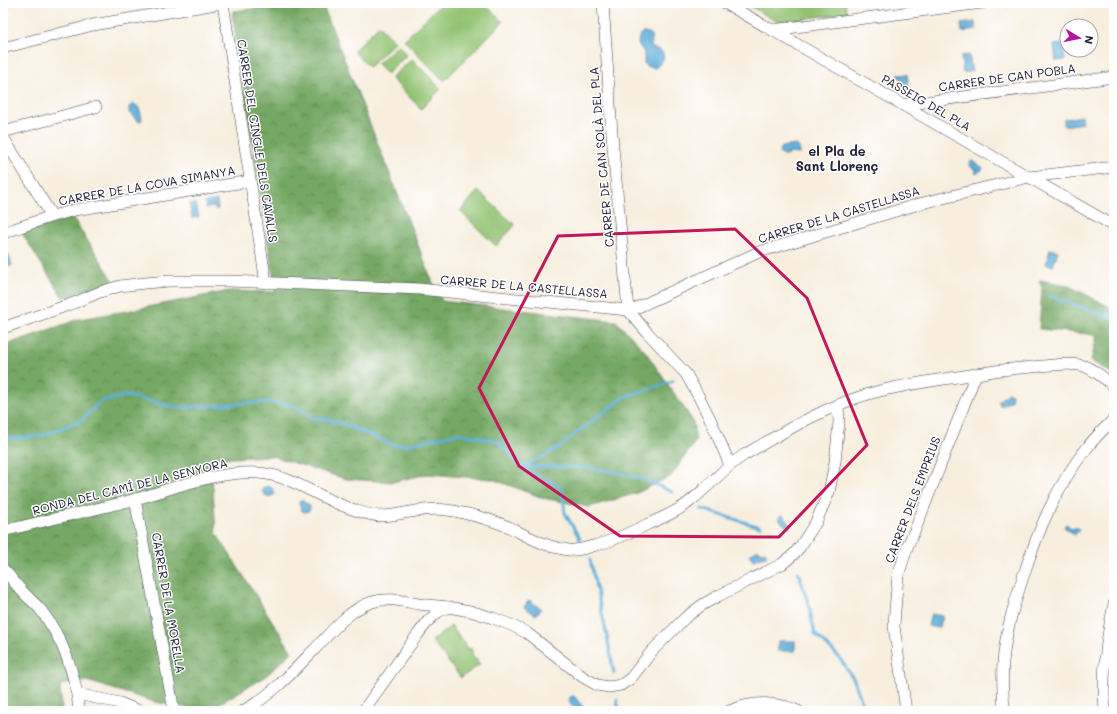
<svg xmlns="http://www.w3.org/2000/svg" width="1117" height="714" viewBox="0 0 1117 714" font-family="Mali,sans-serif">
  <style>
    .green { fill: #92c271; stroke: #5a7256 }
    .forest { fill: url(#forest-crowns); stroke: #4c654f }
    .water { fill: #5eaed9; stroke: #40688a }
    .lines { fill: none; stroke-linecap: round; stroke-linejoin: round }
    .stream { stroke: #5eaed9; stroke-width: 3 }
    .minor-casing { stroke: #424153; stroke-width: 12 }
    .minor { stroke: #fff; stroke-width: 11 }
    .marked { fill: none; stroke: #c2185b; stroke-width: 3; stroke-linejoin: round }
    .labels { text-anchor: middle; stroke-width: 3; stroke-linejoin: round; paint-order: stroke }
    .street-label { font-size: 12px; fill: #22223b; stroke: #fff }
    .neighbourhood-label { font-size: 13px; font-weight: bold; fill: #22223b; stroke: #fff }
  </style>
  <defs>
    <pattern id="forest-crowns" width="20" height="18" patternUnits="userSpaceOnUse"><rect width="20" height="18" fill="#75a863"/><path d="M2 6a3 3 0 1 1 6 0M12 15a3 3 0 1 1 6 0" fill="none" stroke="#608853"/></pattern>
  </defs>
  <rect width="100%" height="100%" fill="#fff"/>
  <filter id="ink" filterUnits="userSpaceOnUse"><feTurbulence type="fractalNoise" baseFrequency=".025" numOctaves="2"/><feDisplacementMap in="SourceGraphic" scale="8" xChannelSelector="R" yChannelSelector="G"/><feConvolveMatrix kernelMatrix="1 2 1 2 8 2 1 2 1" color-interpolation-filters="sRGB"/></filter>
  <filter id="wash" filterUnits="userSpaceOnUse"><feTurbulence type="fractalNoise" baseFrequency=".012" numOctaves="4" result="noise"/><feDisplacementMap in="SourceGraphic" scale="16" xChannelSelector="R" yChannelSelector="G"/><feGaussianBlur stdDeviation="0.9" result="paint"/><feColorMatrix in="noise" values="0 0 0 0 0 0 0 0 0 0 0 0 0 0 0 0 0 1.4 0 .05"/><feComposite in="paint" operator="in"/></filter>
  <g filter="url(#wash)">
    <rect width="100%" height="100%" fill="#f7eede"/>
    <g class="green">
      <polygon points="442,3 484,3 503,22 444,81 404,40"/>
      <polygon points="744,3 845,3 847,13 778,22"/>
      <polygon points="379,25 395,42 369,67 353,51"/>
      <polygon points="398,45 407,55 387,74 377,64"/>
      <polygon points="412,59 441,89 421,109 391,78"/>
      <polygon points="478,191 515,225 496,246 460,211"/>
      <polygon points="451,626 468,649 471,648 473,656 480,664 461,678 432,641"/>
    </g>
    <g class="forest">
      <polygon points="297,3 322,3 433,283 442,301 616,321 645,351 693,421 696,441 671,476 637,493 589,507 543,498 492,479 428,474 392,482 346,479 272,456 211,459 216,533 292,652 266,676 207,711 155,702 87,681 60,685 62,711 3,711 3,346 79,319 132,310 229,291 276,292 266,230 278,228 275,215 264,216 232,14 234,11"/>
      <polygon points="73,218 114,281 63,298 22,233"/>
      <polygon points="1039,280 1057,283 1071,287 1114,309 1114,375 1091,361 1097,335 1039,329 1042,288"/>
    </g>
    <g class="water">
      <polygon points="975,22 976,30 962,32 961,24"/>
      <path d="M642 33C656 30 649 41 652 48 655 49 660 49 662 52 667 58 659 65 655 68L646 66 644 63V52L638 44 639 37Z"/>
      <polygon points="1063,44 1065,60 1056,61 1054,45"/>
      <polygon points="969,55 972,71 963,73 961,56"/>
      <polygon points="907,74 909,87 902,88 901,78 898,77 898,75"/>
      <path d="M133 104C140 105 140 112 142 118L141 121H138L129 113V107Z"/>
      <polygon points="1082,116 1083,123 1064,126 1064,119"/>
      <polygon points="796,145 799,147 799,154 789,153 785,156 780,154 779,151 781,147"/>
      <polygon points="973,161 983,168 982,170 980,171 976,174 975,172 976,171 976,169 972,168 969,165 970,162"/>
      <polygon points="217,200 218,209 215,209 215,207 206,208 205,202"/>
      <polygon points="196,203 199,217 192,218 189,204"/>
      <polygon points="1050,249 1058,251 1053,266 1046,264"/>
      <polygon points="8,253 12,265 5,268 3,262 3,255"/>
      <polygon points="1007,393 1012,394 1011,401 1001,406 998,401 1003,397 1005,397"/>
      <polygon points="267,486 272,488 275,493 274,495 271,496 268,498 262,492 263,488"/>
      <polygon points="300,500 303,500 305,503 308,504 310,509 309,511 304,512 302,511 299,503"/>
      <polygon points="781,515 783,515 790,524 790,527 789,528 786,527 778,518"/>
      <polygon points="1066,524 1073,529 1076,526 1079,529 1075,535 1064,527"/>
      <polygon points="756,550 759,550 760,552 765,551 767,555 766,556 753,560 750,555"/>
      <polygon points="529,600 541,609 536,615 524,607"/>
      <polygon points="931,614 943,616 942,621 940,621 939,628 928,626"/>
      <rect x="778" y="641" width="17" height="10"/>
      <polygon points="574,696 584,708 580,711 576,711 568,701 569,697"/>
    </g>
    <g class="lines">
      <g class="stream">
        <polyline points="1049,296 1108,316 1114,319"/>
        <polyline points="3,438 18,438 41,436 82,420 101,401 128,396 178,408 267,402 295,406 312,418 327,419 341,423 393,445 406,445 458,433 498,441 522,467 548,454 564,444 581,429 626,396 673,381"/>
        <path d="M524 467C562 465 601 466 638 478 649 481 661 487 672 492"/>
        <polyline points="524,468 552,482 562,489 565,513 580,539"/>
        <polyline points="702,509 760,527"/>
        <polyline points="590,560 607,636 614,673"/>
        <polyline points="798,572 808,602 815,634 839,657 854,680 865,711"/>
        <polyline points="3,695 5,711"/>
        <polyline points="617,700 619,711"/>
      </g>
    </g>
  </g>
  <g filter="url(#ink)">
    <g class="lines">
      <defs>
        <g id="minor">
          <polyline points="223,3 266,283"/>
          <polyline points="603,3 613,148 628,310 646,331 686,374 699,397 711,421 730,465"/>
          <polyline points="725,3 1114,226"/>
          <polyline points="772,30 982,3"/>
          <polyline points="3,48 93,25 222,3"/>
          <polyline points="903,105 1114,77"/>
          <polyline points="3,132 96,107"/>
          <polyline points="3,137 52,216"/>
          <polyline points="3,233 52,216 75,210 250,181"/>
          <polyline points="3,328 74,303 100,292 120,286 145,283 169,281 229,281 419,289 628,310 636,308 759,252 919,204 1029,177 1114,167"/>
          <polyline points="135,499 174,711"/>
          <path d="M3 531C43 521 84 512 125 502 168 491 212 471 258 473 293 475 319 499 352 509 361 512 371 516 381 516 392 516 405 513 416 511 431 508 448 509 463 513 478 516 494 521 509 527 525 535 540 544 558 548 559 548 568 550 569 550 577 551 586 548 593 546 613 541 630 533 648 524 664 517 681 510 694 498 711 484 725 467 744 455 785 431 826 406 872 393 909 383 946 379 983 373 1003 369 1023 368 1042 366 1056 365 1071 362 1084 366 1095 370 1105 379 1114 386"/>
          <path d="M3 569C10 576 16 585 23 592 28 598 35 603 40 609 63 638 76 675 79 711"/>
          <polyline points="77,694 120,703 140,711"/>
          <path d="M243 711C269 697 290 675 310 654 328 636 347 610 372 602 387 597 403 601 418 604 428 605 438 606 448 607"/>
          <polyline points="363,711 418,634 428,621 438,612 448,607 470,611 493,618 511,625 527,633 583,677 597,685 609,687 621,685 631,678 652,651 685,618 702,605 718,596 782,564 793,555 800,547 816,522 829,492 835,462 839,422 838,405"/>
          <path d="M729 711C746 704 765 701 783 706 788 707 793 709 798 711"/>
          <polyline points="906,711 894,626 895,610 898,576 908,545 915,530 976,374"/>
          <path d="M1004 711C1003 695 1002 679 1003 663 1005 633 1014 605 1023 577 1038 531 1056 486 1087 448 1095 437 1105 428 1114 419"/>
          <path d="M1105 711C1102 675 1106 639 1114 604"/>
        </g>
      </defs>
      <use href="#minor" class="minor-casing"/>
      <use href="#minor" class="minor"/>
    </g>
  </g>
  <path class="marked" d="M735 229 807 298 867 445 779 537 620 536 519 466 479 388 558 236Z"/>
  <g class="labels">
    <g class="street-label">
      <text transform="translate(1007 78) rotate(-8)" y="4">CARRER DE CAN POBLA</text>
      <text transform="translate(926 103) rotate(30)" y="4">PASSEIG DEL PLA</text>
      <text transform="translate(257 141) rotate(81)" y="4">CARRER DEL CINGLE DELS CAVALLS</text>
      <text transform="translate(602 157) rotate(-95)" y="4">CARRER DE CAN SOLÀ DEL PLA</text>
      <text transform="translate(147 186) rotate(-10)" y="4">CARRER DE LA COVA SIMANYA</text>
      <text transform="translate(839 215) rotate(-17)" y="4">CARRER DE LA CASTELLASSA</text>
      <text transform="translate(524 287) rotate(5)" y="4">CARRER DE LA CASTELLASSA</text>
      <text transform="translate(130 487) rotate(-14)" y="4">RONDA DEL CAMÍ DE LA SENYORA</text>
      <text transform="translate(913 500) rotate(-69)" y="4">CARRER DELS EMPRIUS</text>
      <text transform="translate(168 603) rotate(80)" y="4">CARRER DE LA MORELLA</text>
    </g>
    <g class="neighbourhood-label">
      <text x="837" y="156">el Pla de<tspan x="837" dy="15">Sant Llorenç</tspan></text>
    </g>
  </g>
  <rect width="1117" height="714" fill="none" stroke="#fff" stroke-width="16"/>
  <g transform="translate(1079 38) rotate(100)"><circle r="19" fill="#ffffff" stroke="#a7a7b1"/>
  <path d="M0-3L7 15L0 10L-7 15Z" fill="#b5179e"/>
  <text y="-6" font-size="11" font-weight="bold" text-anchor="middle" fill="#22223b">N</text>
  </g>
</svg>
